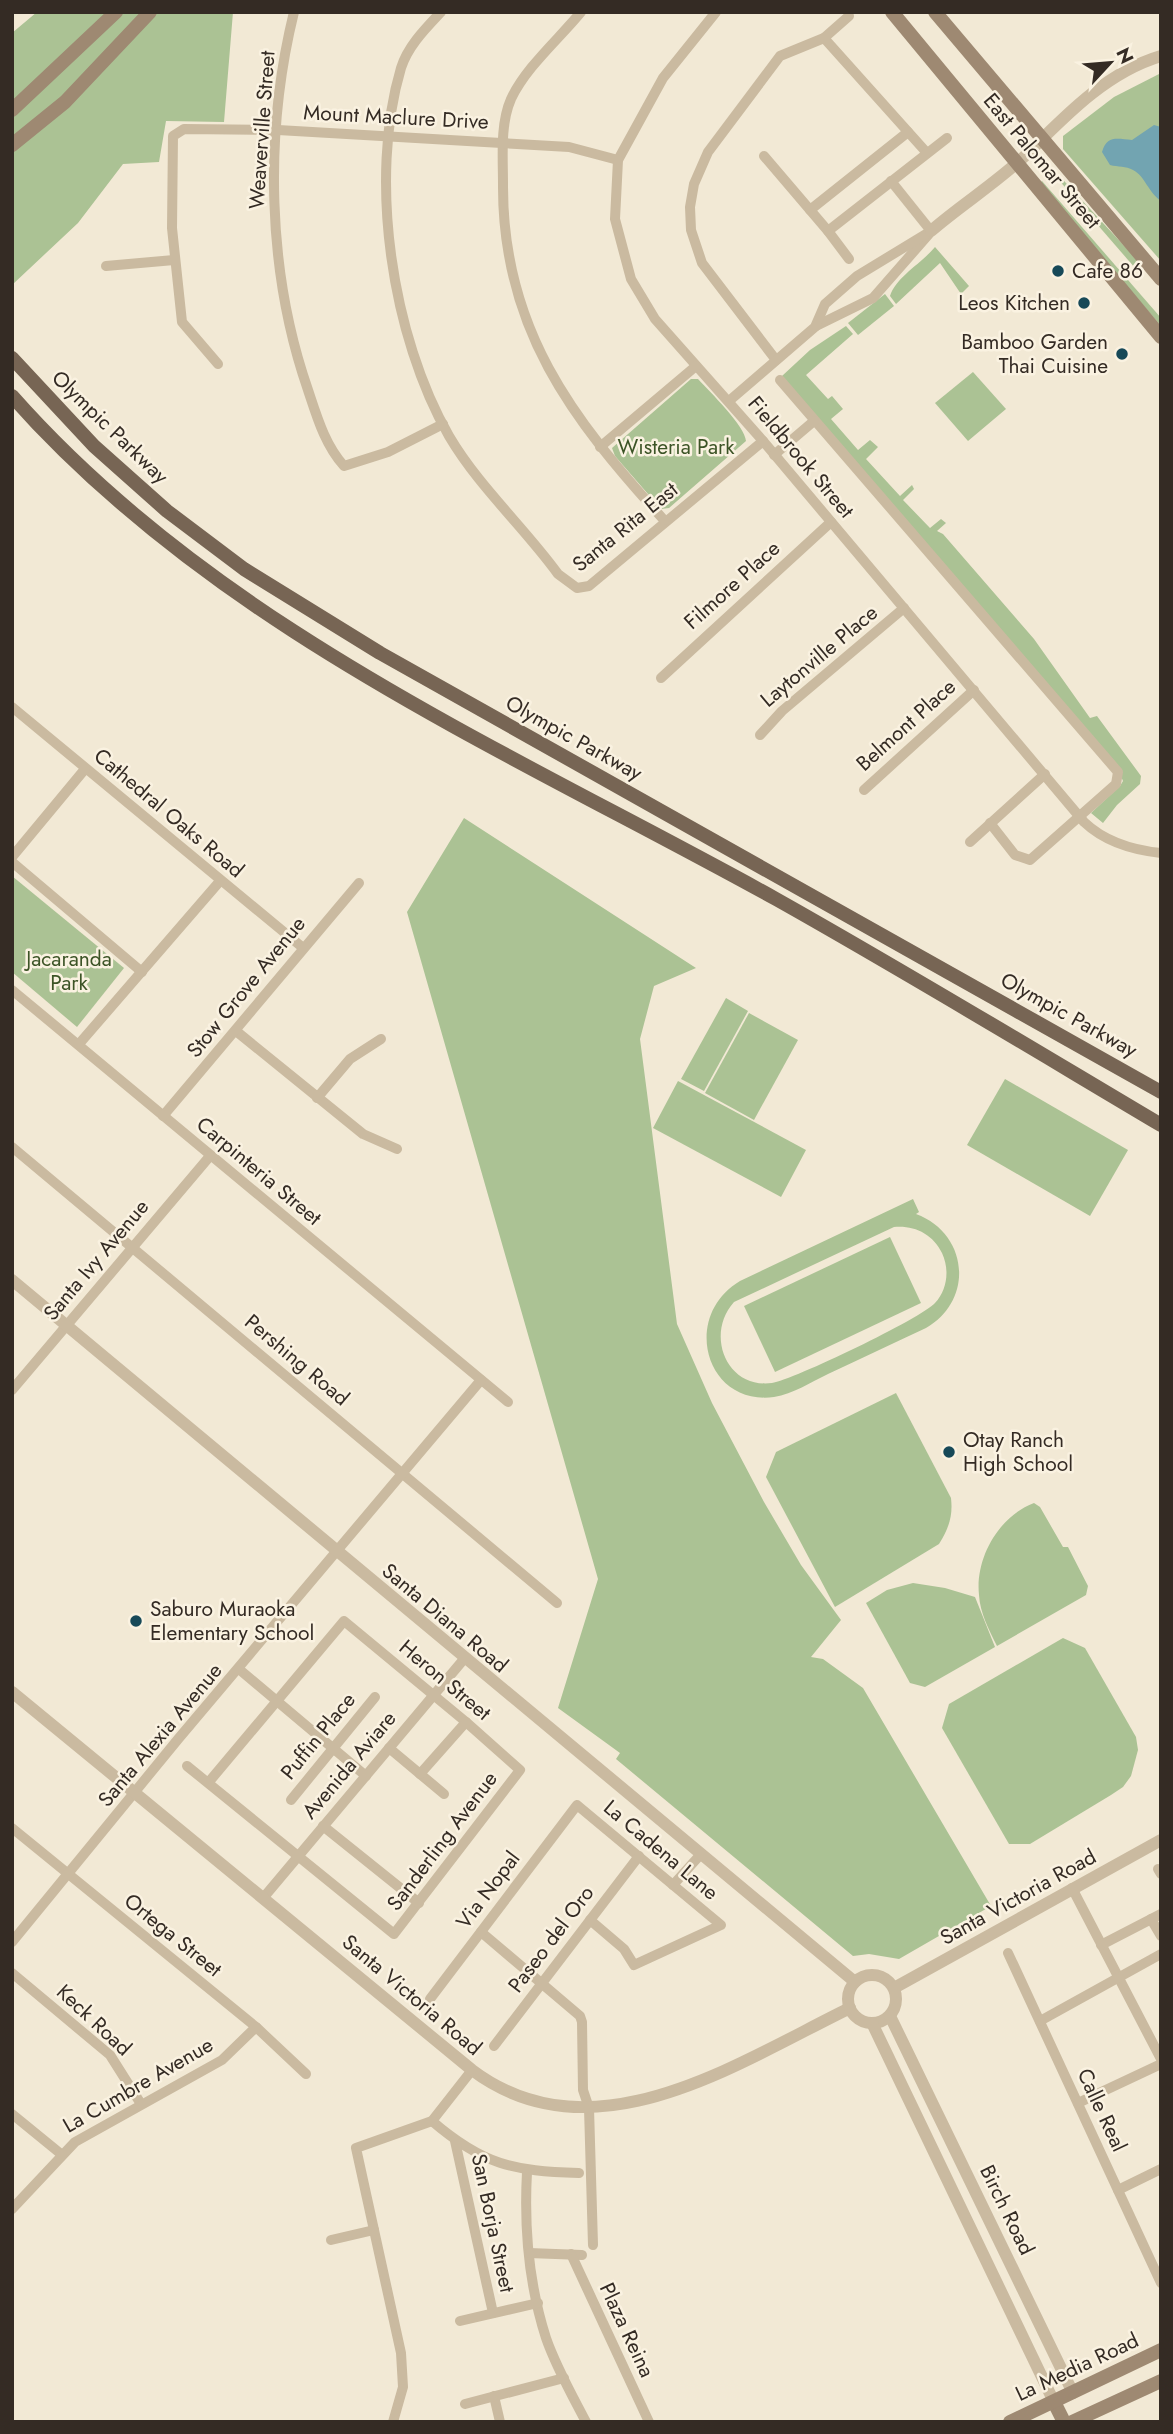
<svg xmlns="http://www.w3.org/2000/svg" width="1173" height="2434" viewBox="0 0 1173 2434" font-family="Jost,sans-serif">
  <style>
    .green { fill: #abc294; fill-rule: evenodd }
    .water { fill: #72a4b1 }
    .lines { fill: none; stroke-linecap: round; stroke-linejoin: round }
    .minor { stroke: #cabaa0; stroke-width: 10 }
    .tertiary { stroke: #cabaa0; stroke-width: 12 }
    .secondary { stroke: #9e8972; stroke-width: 14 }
    .primary { stroke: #776554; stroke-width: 14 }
    .poi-dot { fill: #174958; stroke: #faf2e1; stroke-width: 2.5 }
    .labels { text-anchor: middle; stroke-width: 5; stroke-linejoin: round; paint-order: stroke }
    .street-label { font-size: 21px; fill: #342b24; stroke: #faf2e1 }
    .poi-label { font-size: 21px; fill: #342b24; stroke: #faf2e1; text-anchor: start }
    .park-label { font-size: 21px; fill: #3c5426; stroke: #faf2e1 }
  </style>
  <rect width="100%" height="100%" fill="#f2e9d5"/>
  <g class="green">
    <polygon points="37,12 233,12 224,122 166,121 159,162 123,164 78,223 12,285 12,33"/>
    <polygon points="1161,73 1161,261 1063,149 1063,136 1114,97"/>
    <polygon points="1053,169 1141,264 1135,268 1051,171"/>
    <polygon points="1042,181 1161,318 1161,326 1039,184"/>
    <path d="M935 247 969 286 961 294 940 263 896 304 890 296C896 277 922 263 935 247Z"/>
    <polygon points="885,294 894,306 858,335 848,323"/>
    <polygon points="846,326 853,334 806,375 828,399 832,396 843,409 831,419 858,450 870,440 878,447 866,459 900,496 912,485 914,489 903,500 930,528 941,519 946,523 937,531 943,534 1034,639 1090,718 1097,716 1141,776 1140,784 1117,805 1103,823 1091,813 1120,786 1123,781 1120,774 782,376 810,350"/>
    <polygon points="973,372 1006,409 968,441 935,403"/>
    <path d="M691 379H698C710 392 745 426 746 441L669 508 661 509 615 456 612 448Z"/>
    <polygon points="464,818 696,968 654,986 640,1039 677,1324 712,1403 764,1502 801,1565 841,1620 811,1657 823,1659 863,1688 991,1906 899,1959 869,1954 853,1956 616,1759 620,1753 558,1708 598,1579 407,912"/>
    <polygon points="12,876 124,968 77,1027 12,972"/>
    <polygon points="726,998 748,1011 704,1091 681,1079"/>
    <polygon points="749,1013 798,1040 754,1120 705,1093"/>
    <polygon points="1005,1079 1128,1150 1090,1216 967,1145"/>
    <polygon points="678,1081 806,1150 781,1197 653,1128"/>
    <path d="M913 1199 919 1212 916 1214C968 1233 975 1300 926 1328 893 1343 861 1359 828 1374 811 1382 793 1394 774 1397 705 1406 681 1316 740 1281ZM894 1227C914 1225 933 1234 942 1253 950 1270 947 1290 935 1303 922 1318 793 1380 772 1383 726 1389 705 1334 734 1302Z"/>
    <polygon points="890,1237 921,1303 775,1372 744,1306"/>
    <path d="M896 1393 951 1498C953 1516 949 1528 939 1544L835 1607 766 1477 776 1452Z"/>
    <path d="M1034 1503 1040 1507 1063 1547H1068L1088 1586 1086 1595 997 1646C989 1630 980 1613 979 1595 975 1558 999 1516 1034 1503Z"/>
    <polygon points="913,1583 945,1588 975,1597 995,1647 925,1687 910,1683 866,1603 887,1590"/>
    <polygon points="1063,1638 1085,1648 1136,1737 1138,1750 1131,1776 1123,1787 1111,1795 1030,1844 1009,1844 942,1728 949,1704"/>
  </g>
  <path class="water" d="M1154 125 1161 127V201C1148 192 1145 176 1133 170 1126 166 1118 167 1110 165L1102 152C1107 135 1117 139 1132 140Z"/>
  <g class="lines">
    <g class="minor">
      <path d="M294 12C264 134 267 272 308 390 317 417 325 445 344 466L388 452 443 424"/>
      <path d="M441 12C425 29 408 46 401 68 368 179 392 337 449 436 479 487 524 527 558 574L577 588 589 586 763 441"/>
      <path d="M581 12C559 39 526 67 511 99 500 124 503 157 503 184 502 328 572 419 664 520"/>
      <path d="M716 12 663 78 618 160 615 219 631 279 655 319 763 441 1084 822C1105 842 1132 850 1161 853"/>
      <polyline points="824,38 927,153"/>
      <polyline points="764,156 828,231 947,138"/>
      <polyline points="891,181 931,231"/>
      <polyline points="810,210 908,132"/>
      <polyline points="828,231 849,259"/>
      <polyline points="106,266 174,260"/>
      <polyline points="816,326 873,298 929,234"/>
      <polyline points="776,360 702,263 691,230 690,207 694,184 708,152 780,56 824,38 849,16"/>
      <polyline points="218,364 182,322 172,228 173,136 184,129 278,130 569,147 618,160"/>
      <polyline points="780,380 1118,772 1116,784 1030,860 1015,855 990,823"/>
      <polyline points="729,401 815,327 825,304 857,276 931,231"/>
      <polyline points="600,447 696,366"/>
      <polyline points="774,455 814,421"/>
      <polyline points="661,678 831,522"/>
      <polyline points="12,707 302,947"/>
      <polyline points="760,735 782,711 904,608"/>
      <polyline points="864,790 974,690"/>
      <polyline points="970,842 1045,774"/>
      <polyline points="12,857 85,769"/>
      <polyline points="12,862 142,972"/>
      <polyline points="12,990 508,1402"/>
      <polyline points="236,1031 363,1134 397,1149"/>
      <polyline points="79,1044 220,881"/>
      <polyline points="317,1098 350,1059 381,1039"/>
      <polyline points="163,1116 359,883"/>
      <polyline points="12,1147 557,1603"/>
      <polyline points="12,1390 210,1156"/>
      <polyline points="240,1670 366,1776"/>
      <polyline points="389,1748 444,1794"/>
      <polyline points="187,1766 394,1934 520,1770 466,1722 344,1621 208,1783"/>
      <polyline points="420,1774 466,1722"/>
      <polyline points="291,1800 375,1697"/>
      <polyline points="323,1826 419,1903"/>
      <polyline points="12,1828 256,2027 306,2074"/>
      <polyline points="1158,1869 1161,1874"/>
      <polyline points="673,1885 701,1854"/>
      <polyline points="1072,1888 1161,2059"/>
      <polyline points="264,1897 464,1659"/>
      <polyline points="1151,1919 1161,1936"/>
      <polyline points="481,1932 580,2016 582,2022 583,2090 589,2108 593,2245"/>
      <polyline points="12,1942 179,1738 481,1380"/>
      <polyline points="1101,1945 1161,1914"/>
      <polyline points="1008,1953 1161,2283"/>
      <polyline points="12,1973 110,2055 141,2104"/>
      <polyline points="430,1999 577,1805 721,1925 634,1965 624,1949 590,1920"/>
      <polyline points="1040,2021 1161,1954"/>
      <polyline points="494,2046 639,1856"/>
      <polyline points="1078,2103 1161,2064"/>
      <polyline points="12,2114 61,2154"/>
      <path d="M432 2121C483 2165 513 2171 579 2173"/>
      <polyline points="455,2141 493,2313"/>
      <path d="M527 2172C524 2227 529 2285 546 2338 556 2367 572 2395 586 2422"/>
      <polyline points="1118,2190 1161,2169"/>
      <polyline points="12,2209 75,2142 222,2060 256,2027"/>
      <polyline points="331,2240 374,2230"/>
      <polyline points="529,2253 582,2255"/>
      <polyline points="571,2254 649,2422"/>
      <polyline points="460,2321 538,2303"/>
      <polyline points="494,2396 500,2422"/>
      <polyline points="465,2404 564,2378"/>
      <polyline points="393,2422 403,2387 401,2353 356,2148 432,2121 472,2070"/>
    </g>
    <g class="tertiary">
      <path d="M931 231C962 204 998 182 1028 153 1066 115 1107 72 1161 56"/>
      <polyline points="12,1280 855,1982"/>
      <path d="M12 1692 472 2070C593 2161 737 2063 850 2008"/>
      <circle cx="872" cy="1999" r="24"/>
      <polyline points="894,1988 1161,1840"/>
      <polyline points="890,2016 1073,2393"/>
      <polyline points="872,2023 1054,2402"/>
    </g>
    <g class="secondary">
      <polyline points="892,12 1161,337"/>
      <polyline points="935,12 1161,279"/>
      <polyline points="12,110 116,12"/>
      <polyline points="12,145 65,102 150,12"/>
      <polyline points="1054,2402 1064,2422"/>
      <polyline points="1010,2422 1161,2350"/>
      <polyline points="1072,2422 1161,2381"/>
    </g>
    <g class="primary">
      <polyline points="12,358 94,446 167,511 244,569 380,653 1161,1092"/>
      <path d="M12 396C217 628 511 752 776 899 906 972 1033 1049 1161 1125"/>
    </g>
  </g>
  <g class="poi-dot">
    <circle cx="1058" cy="271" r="7"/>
    <circle cx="1084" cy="303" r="7"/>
    <circle cx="1122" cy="354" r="7"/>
    <circle cx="949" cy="1452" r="7"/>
    <circle cx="136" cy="1621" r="7"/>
  </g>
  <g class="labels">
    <g class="street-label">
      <text transform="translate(396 117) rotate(3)" y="7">Mount Maclure Drive</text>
      <text transform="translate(262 130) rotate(-86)" y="7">Weaverville Street</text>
      <text transform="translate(1042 161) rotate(50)" y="7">East Palomar Street</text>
      <text transform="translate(110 427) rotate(44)" y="7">Olympic Parkway</text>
      <text transform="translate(801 457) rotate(50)" y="7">Fieldbrook Street</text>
      <text transform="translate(625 527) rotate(-39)" y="7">Santa Rita East</text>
      <text transform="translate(732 585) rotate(-42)" y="7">Filmore Place</text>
      <text transform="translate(819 656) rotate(-40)" y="7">Laytonville Place</text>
      <text transform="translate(906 725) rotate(-42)" y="7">Belmont Place</text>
      <text transform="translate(574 738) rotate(29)" y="7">Olympic Parkway</text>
      <text transform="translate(169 813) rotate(40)" y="7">Cathedral Oaks Road</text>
      <text transform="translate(246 987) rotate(-51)" y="7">Stow Grove Avenue</text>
      <text transform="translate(1069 1015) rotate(29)" y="7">Olympic Parkway</text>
      <text transform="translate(259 1171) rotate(40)" y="7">Carpinteria Street</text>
      <text transform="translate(96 1260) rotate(-50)" y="7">Santa Ivy Avenue</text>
      <text transform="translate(297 1360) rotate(40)" y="7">Pershing Road</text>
      <text transform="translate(445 1618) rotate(40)" y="7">Santa Diana Road</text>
      <text transform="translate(445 1680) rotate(40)" y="7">Heron Street</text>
      <text transform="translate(160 1735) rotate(-50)" y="7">Santa Alexia Avenue</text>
      <text transform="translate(318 1736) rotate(-51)" y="7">Puffin Place</text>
      <text transform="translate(349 1765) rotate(-50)" y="7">Avenida Aviare</text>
      <text transform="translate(442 1841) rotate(-53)" y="7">Sanderling Avenue</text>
      <text transform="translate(661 1850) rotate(40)" y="7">La Cadena Lane</text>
      <text transform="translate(488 1890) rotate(-53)" y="7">Via Nopal</text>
      <text transform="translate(1018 1897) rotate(-29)" y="7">Santa Victoria Road</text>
      <text transform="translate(173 1935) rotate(39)" y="7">Ortega Street</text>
      <text transform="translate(551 1939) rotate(-53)" y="7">Paseo del Oro</text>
      <text transform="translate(412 1995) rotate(40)" y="7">Santa Victoria Road</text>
      <text transform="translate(94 2020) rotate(43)" y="7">Keck Road</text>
      <text transform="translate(138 2085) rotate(-30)" y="7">La Cumbre Avenue</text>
      <text transform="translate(1102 2110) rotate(65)" y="7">Calle Real</text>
      <text transform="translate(1007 2210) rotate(64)" y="7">Birch Road</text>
      <text transform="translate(493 2223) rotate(78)" y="7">San Borja Street</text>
      <text transform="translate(627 2330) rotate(65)" y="7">Plaza Reina</text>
      <text transform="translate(1077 2367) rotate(-25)" y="7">La Media Road</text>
    </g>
    <g class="poi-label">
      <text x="1072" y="278">Cafe 86</text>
      <text x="1070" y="310" text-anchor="end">Leos Kitchen</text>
      <text x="1108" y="349" text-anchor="end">Bamboo Garden<tspan x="1108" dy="24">Thai Cuisine</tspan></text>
      <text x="963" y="1447">Otay Ranch<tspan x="963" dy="24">High School</tspan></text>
      <text x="150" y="1616">Saburo Muraoka<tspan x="150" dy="24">Elementary School</tspan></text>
    </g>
    <g class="park-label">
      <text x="676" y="454">Wisteria Park</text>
      <text x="69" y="966">Jacaranda<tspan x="69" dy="24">Park</tspan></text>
    </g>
  </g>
  <rect width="1173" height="2434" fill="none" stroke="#342b24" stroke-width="28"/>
  <g transform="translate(1110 63) rotate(64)" stroke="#faf2e1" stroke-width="5" paint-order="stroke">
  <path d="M0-5L12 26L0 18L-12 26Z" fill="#342b24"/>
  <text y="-10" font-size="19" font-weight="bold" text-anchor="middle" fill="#342b24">N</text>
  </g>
</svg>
